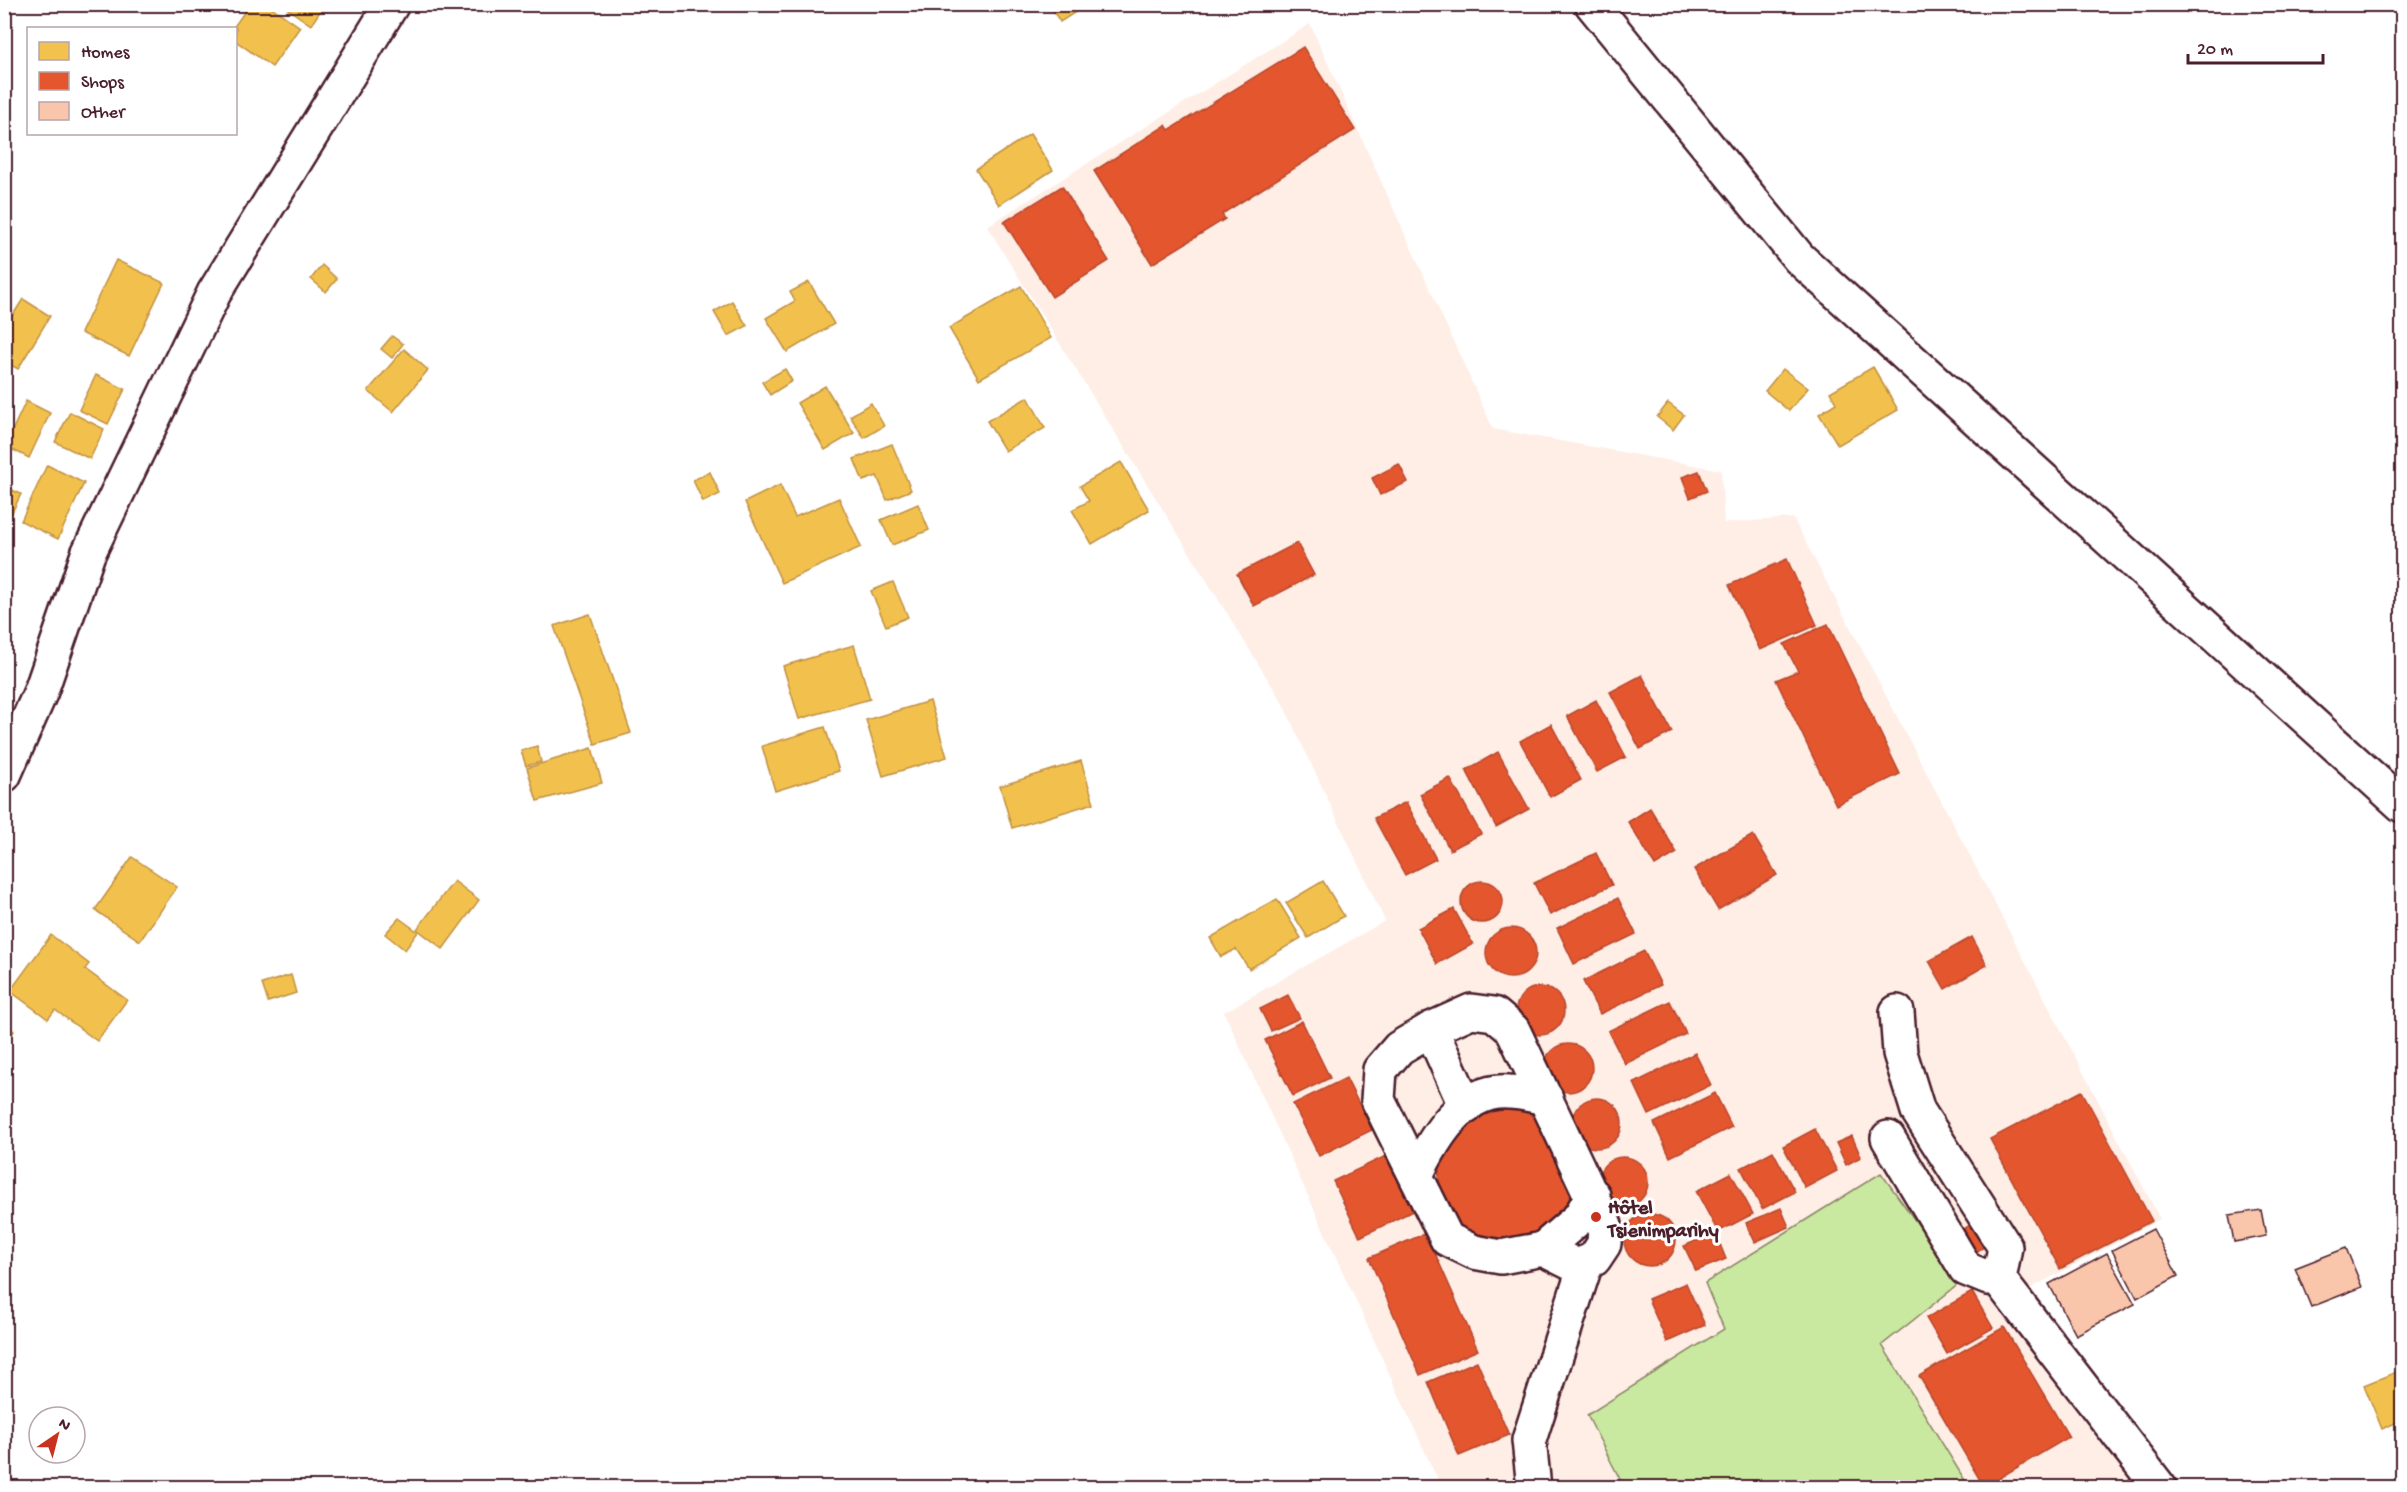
<svg xmlns="http://www.w3.org/2000/svg" width="2407" height="1492" viewBox="0 0 2407 1492" font-family="'Gochi Hand',sans-serif">
  <style>
    .built { fill: #feeee6 }
    .green { fill: #cae9a0; stroke: #8a8466; stroke-width: 1.5 }
    .homes { fill: #f2c14e; stroke: #c09044; stroke-width: 1.5 }
    .shops { fill: #e4572e; stroke: #b6462d; stroke-width: 1.5 }
    .building { fill: #fac6ab; stroke: #4a1f2b; stroke-width: 1.5 }
    .lines { fill: none; stroke-linecap: round; stroke-linejoin: round }
    .minor-casing { stroke: #4a1f2b; stroke-width: 38 }
    .minor { stroke: #fff; stroke-width: 33 }
    .poi-dot { fill: #c8321e; stroke: #fff; stroke-width: 2 }
    .labels { text-anchor: middle; stroke-width: 6; stroke-linejoin: round; paint-order: stroke }
    .poi-label { font-size: 20px; font-weight: bold; fill: #4a1f2b; stroke: #fff; text-anchor: start }
  </style>
  <rect width="100%" height="100%" fill="#fff"/>
  <filter id="ink" filterUnits="userSpaceOnUse"><feTurbulence type="fractalNoise" baseFrequency=".0167" numOctaves="2"/><feDisplacementMap in="SourceGraphic" scale="12" xChannelSelector="R" yChannelSelector="G"/><feConvolveMatrix kernelMatrix="1 2 1 2 8 2 1 2 1" color-interpolation-filters="sRGB"/></filter>
  <g filter="url(#ink)">
    <polygon class="built" points="1310,24 1493,429 1721,470 1724,523 1793,518 2160,1219 2031,1288 2168,1487 1441,1487 1224,1012 1385,921 1282,702 987,226"/>
    <polygon class="green" points="1881,1173 1960,1283 1882,1345 1969,1487 1624,1487 1587,1415 1724,1329 1705,1283"/>
    <g class="homes">
      <polygon points="250,4 267,4 300,27 272,67 236,41 236,28 233,28"/>
      <polygon points="287,4 325,4 311,25 285,7"/>
      <polygon points="1049,4 1088,4 1060,22"/>
      <polygon points="1030,134 1053,170 999,205 976,169"/>
      <polygon points="116,260 164,283 129,356 81,333"/>
      <polygon points="322,265 337,279 326,292 311,279"/>
      <polygon points="809,282 834,324 787,352 766,318 795,301 790,292"/>
      <polygon points="1021,286 1051,338 979,379 949,328"/>
      <polygon points="23,299 50,316 18,369 4,361 4,329"/>
      <polygon points="732,301 747,326 728,336 714,312"/>
      <polygon points="392,336 403,344 392,358 381,349"/>
      <polygon points="404,349 428,370 393,412 368,391"/>
      <polygon points="1873,367 1898,410 1838,445 1819,414 1836,403 1830,392"/>
      <polygon points="785,369 792,381 770,395 762,382"/>
      <polygon points="1783,369 1808,388 1789,411 1765,391"/>
      <polygon points="96,375 125,389 108,424 79,410"/>
      <polygon points="825,386 854,433 825,450 797,403"/>
      <polygon points="1028,397 1045,428 1005,451 987,421"/>
      <polygon points="26,401 50,413 29,458 5,446"/>
      <polygon points="871,403 884,426 864,438 850,416"/>
      <polygon points="1668,403 1684,415 1673,430 1657,417"/>
      <polygon points="70,412 104,429 90,459 55,442"/>
      <polygon points="892,444 911,490 887,500 877,476 863,481 854,459"/>
      <polygon points="1121,462 1149,510 1092,544 1072,510 1089,501 1080,486"/>
      <polygon points="47,465 84,483 58,539 21,521"/>
      <polygon points="710,472 720,494 703,502 693,480"/>
      <polygon points="780,485 795,517 839,498 861,547 782,583 745,502"/>
      <polygon points="4,486 21,494 4,529"/>
      <polygon points="918,504 929,530 892,545 881,520"/>
      <polygon points="893,582 908,617 886,626 871,591"/>
      <polygon points="590,614 631,733 595,744 554,626"/>
      <polygon points="854,645 870,699 799,719 783,666"/>
      <polygon points="930,701 947,757 883,776 866,720"/>
      <polygon points="825,727 839,771 775,791 762,746"/>
      <polygon points="537,746 541,762 526,766 521,751"/>
      <polygon points="592,748 602,783 537,801 527,768"/>
      <polygon points="1081,761 1094,803 1012,828 1000,786"/>
      <polygon points="132,857 177,887 140,941 95,910"/>
      <polygon points="454,881 479,900 443,949 417,929"/>
      <polygon points="1323,881 1344,916 1308,938 1286,903"/>
      <polygon points="1277,899 1301,938 1249,969 1236,949 1221,957 1210,938"/>
      <polygon points="399,918 418,932 405,950 385,934"/>
      <polygon points="51,935 89,964 85,969 127,1000 97,1041 55,1010 48,1019 10,991"/>
      <polygon points="291,975 296,993 268,1002 262,984"/>
      <polygon points="4,1025 14,1031 4,1046"/>
      <polygon points="2401,1370 2402,1420 2382,1429 2364,1385"/>
    </g>
    <g class="shops">
      <polygon points="1303,47 1355,130 1222,214 1225,219 1152,264 1094,171 1166,125 1169,130"/>
      <polygon points="1062,186 1109,261 1052,297 1004,222"/>
      <polygon points="1399,464 1408,482 1380,495 1372,478"/>
      <polygon points="1699,471 1707,491 1690,498 1682,477"/>
      <polygon points="1297,543 1314,575 1254,606 1237,574"/>
      <polygon points="1787,559 1817,625 1760,650 1729,585"/>
      <polygon points="1828,624 1900,774 1836,805 1776,680 1798,671 1784,644"/>
      <polygon points="1642,675 1672,732 1640,749 1610,692"/>
      <polygon points="1596,700 1626,757 1597,772 1567,716"/>
      <polygon points="1551,724 1581,780 1550,797 1520,741"/>
      <polygon points="1498,752 1529,809 1496,827 1466,770"/>
      <polygon points="1450,778 1481,834 1450,850 1420,794"/>
      <polygon points="1406,802 1436,859 1405,875 1374,818"/>
      <polygon points="1650,808 1677,853 1655,866 1628,822"/>
      <polygon points="1753,835 1777,875 1718,910 1694,869"/>
      <polygon points="1596,853 1612,885 1550,915 1534,883"/>
      <circle cx="1482" cy="902" r="21"/>
      <polygon points="1618,898 1636,934 1574,964 1557,928"/>
      <polygon points="1454,909 1473,944 1437,964 1418,928"/>
      <circle cx="1511" cy="953" r="25"/>
      <polygon points="1972,937 1987,965 1945,989 1929,961"/>
      <polygon points="1644,951 1661,985 1600,1014 1583,981"/>
      <circle cx="1540" cy="1011" r="24"/>
      <polygon points="1288,995 1300,1018 1271,1031 1260,1009"/>
      <polygon points="1670,1001 1686,1034 1625,1064 1608,1031"/>
      <polygon points="1302,1021 1330,1078 1293,1096 1265,1040"/>
      <circle cx="1568" cy="1068" r="24"/>
      <polygon points="1695,1053 1711,1085 1649,1115 1634,1083"/>
      <polygon points="1346,1078 1372,1130 1319,1156 1293,1104"/>
      <polygon points="2082,1091 2152,1221 2060,1269 1990,1139"/>
      <polygon points="1715,1093 1732,1127 1670,1157 1654,1123"/>
      <circle cx="1597" cy="1123" r="25"/>
      <polygon points="1541,1106 1579,1203 1548,1237 1504,1246 1482,1240 1462,1228 1448,1209 1440,1188 1438,1165 1474,1110"/>
      <polygon points="1815,1129 1837,1171 1805,1188 1783,1146"/>
      <polygon points="1852,1136 1861,1157 1846,1165 1836,1143"/>
      <polygon points="1773,1151 1795,1192 1762,1209 1741,1168"/>
      <polygon points="1388,1155 1415,1210 1360,1237 1333,1181"/>
      <circle cx="1623" cy="1182" r="25"/>
      <polygon points="1731,1173 1753,1214 1718,1232 1696,1191"/>
      <polygon points="1781,1208 1789,1227 1755,1242 1746,1223"/>
      <circle cx="1650" cy="1240" r="26"/>
      <polygon points="1974,1222 1989,1244 1971,1255 1957,1234"/>
      <polygon points="1715,1232 1726,1259 1696,1271 1684,1246"/>
      <polygon points="1426,1233 1478,1350 1420,1375 1369,1258"/>
      <polygon points="1686,1283 1705,1325 1667,1342 1648,1299"/>
      <polygon points="1972,1292 1993,1328 1947,1354 1926,1318"/>
      <polygon points="2004,1327 2069,1437 1984,1487 1919,1376"/>
      <polygon points="1477,1361 1509,1435 1459,1456 1428,1382"/>
    </g>
    <g class="building">
      <polygon points="2261,1210 2266,1236 2234,1242 2229,1215"/>
      <polygon points="2153,1229 2178,1276 2137,1298 2112,1250"/>
      <polygon points="2346,1248 2362,1287 2311,1307 2295,1268"/>
      <polygon points="2107,1253 2135,1304 2076,1335 2049,1284"/>
    </g>
    <g class="lines">
      <defs>
        <g id="minor">
          <polyline points="1592,4 1799,258 2402,805"/>
          <polyline points="4,775 41,691 88,554 214,293 392,4"/>
          <polyline points="1431,1029 1466,1107"/>
          <polyline points="1888,1138 1966,1269 1988,1278 2001,1269 2005,1247 1918,1111 1900,1053 1897,1012"/>
          <path d="M1416 1175C1433 1140 1462 1088 1509 1092 1521 1092 1534 1096 1546 1098"/>
          <polyline points="1543,1249 1577,1266 1594,1259 1604,1244 1605,1225 1513,1030 1494,1014 1471,1011 1431,1029 1399,1048 1380,1070 1378,1100 1447,1239 1474,1252 1501,1257 1543,1249 1579,1218 1593,1195"/>
          <polyline points="1994,1273 2160,1488"/>
          <polyline points="1534,1488 1529,1440 1586,1263"/>
        </g>
      </defs>
      <use href="#minor" class="minor-casing"/>
      <use href="#minor" class="minor"/>
    </g>
  </g>
  <circle class="poi-dot" cx="1596" cy="1217" r="6"/>
  <g class="labels">
    <g class="poi-label">
      <text x="1608" y="1213">Hôtel<tspan x="1608" dy="23">Tsienimparihy</tspan></text>
    </g>
  </g>
  <rect width="2407" height="1492" fill="none" stroke="#fff" stroke-width="24"/>
  <rect x="12" y="12" width="2383" height="1468" fill="none" stroke="#4a1f2b" stroke-width="2" filter="url(#ink)"/>
  <rect x="27" y="27" width="210" height="108" fill="#ffffff" stroke="#b7a5aa" stroke-width="1.5"/>
  <rect x="39" y="42" width="30" height="18" fill="#f2c14e" stroke="#b7a5aa" stroke-width="1.5"/>
  <text x="81" y="57" font-size="18" fill="#4a1f2b">Homes</text>
  <rect x="39" y="72" width="30" height="18" fill="#e4572e" stroke="#b7a5aa" stroke-width="1.5"/>
  <text x="81" y="87" font-size="18" fill="#4a1f2b">Shops</text>
  <rect x="39" y="102" width="30" height="18" fill="#fac6ab" stroke="#b7a5aa" stroke-width="1.5"/>
  <text x="81" y="117" font-size="18" fill="#4a1f2b">Other</text>
  <g transform="translate(57 1435) rotate(35)"><circle r="28" fill="#ffffff" stroke="#b7a5aa" stroke-width="1.5"/>
  <path d="M0-4.5L10 22L0 15L-10 22Z" fill="#c8321e"/>
  <text y="-9" font-size="16" font-weight="bold" text-anchor="middle" fill="#4a1f2b">N</text>
  </g>
  <path d="M2188 54v9h135v-9" fill="none" stroke="#4a1f2b" stroke-width="3"/>
  <text x="2197" y="54" font-size="18" fill="#4a1f2b" stroke="#ffffff" stroke-width="4.5" paint-order="stroke">20 m</text>
</svg>
